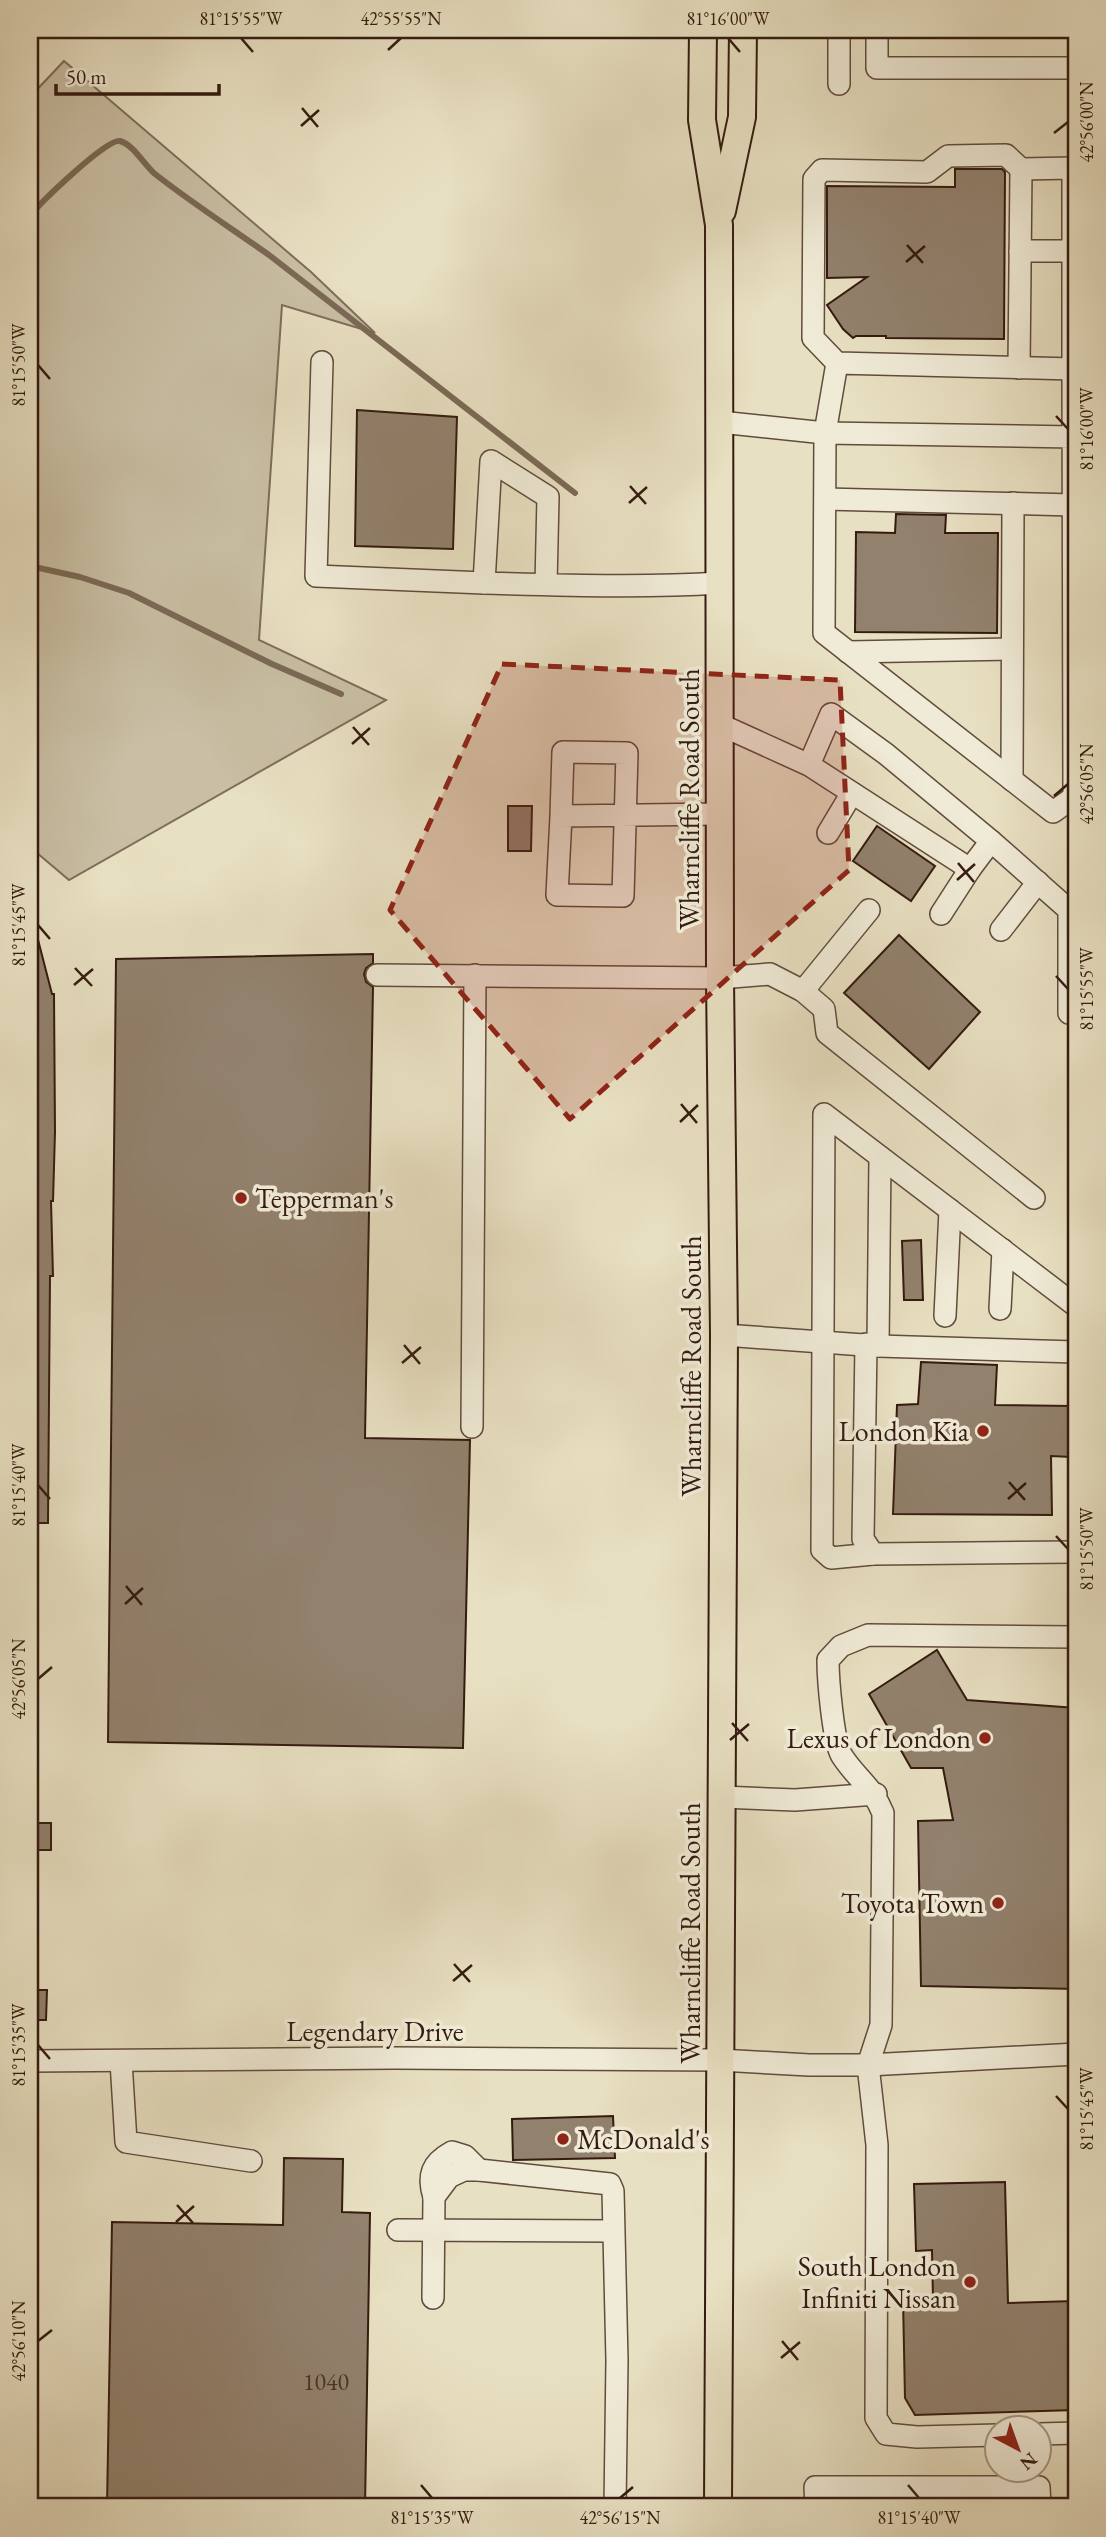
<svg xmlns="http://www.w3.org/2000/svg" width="1106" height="2537" viewBox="0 0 1106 2537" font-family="'EB Garamond',serif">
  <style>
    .green { fill: #c9bfa4; stroke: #7e6d5a; stroke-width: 2 }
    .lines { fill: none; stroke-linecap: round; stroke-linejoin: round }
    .stream { stroke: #7b6956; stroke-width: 6 }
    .building { fill: #92816d; stroke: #341b10; stroke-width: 2 }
    .minor-casing { stroke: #614c3c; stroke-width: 24 }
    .major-casing { stroke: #341b10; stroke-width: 30 }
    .minor { stroke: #f0ebd7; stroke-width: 21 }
    .major { stroke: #e8e0c2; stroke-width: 26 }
    .marked { fill: #8f2418; fill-opacity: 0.2; stroke: #8f2418; stroke-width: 5; stroke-dasharray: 14 9; stroke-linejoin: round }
    .ticks { fill: none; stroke: #341b10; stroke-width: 2.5 }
    .poi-dot { fill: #8f2418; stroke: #f0ebd7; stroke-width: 2.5 }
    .labels { text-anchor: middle; stroke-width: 7; stroke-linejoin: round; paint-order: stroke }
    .number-label { font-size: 24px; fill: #4c3427 }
    .street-label { font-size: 28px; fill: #341b10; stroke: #f0ebd7 }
    .poi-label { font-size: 28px; fill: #341b10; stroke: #f0ebd7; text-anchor: end }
    .neatline { fill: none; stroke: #341b10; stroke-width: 2.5 }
    .ticks-label { font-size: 18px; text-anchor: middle; fill: #341b10 }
  </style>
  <rect width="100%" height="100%" fill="#e8e0c2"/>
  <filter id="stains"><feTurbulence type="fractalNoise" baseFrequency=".00286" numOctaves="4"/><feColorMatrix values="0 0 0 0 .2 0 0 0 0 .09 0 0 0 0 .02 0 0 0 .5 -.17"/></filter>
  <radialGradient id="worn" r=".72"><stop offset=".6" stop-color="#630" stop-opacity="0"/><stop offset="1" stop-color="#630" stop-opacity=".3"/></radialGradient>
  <polygon class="green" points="64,61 311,272 375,333 282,305 259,640 386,700 69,880 30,847 30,97"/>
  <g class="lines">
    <g class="stream">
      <path d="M30 216C40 203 107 138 120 141 134 145 144 165 155 174 192 203 231 228 269 255L575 493"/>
      <polyline points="30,566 80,577 129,593 272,664 341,694"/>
    </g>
  </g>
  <g class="building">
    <polygon points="955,169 1002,169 1005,172 1004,339 886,338 886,336 856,336 853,338 843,329 827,305 867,277 827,278 827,186 955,187"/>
    <polygon points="357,410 457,417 453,549 355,546"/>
    <polygon points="896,514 946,515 945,533 998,533 997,633 855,632 856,532 895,533"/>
    <polygon points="508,806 532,806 531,851 508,851"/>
    <polygon points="877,826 935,866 911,901 853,861"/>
    <polygon points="36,932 52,994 54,994 55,1132 53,1201 51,1201 53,1276 50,1276 48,1523 30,1523 30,933"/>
    <polygon points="899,935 980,1012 929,1069 844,993"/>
    <polygon points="373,954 373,963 366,968 364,974 366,982 373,987 365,1438 470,1440 463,1748 108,1742 116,959"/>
    <polygon points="921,1240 923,1300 904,1300 902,1241"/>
    <polygon points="921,1362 997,1365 995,1405 1071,1406 1071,1457 1051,1456 1052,1515 893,1514 897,1405 918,1404"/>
    <polygon points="937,1650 967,1700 1076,1708 1076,1989 921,1986 918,1821 953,1820 943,1768 911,1768 869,1694"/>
    <rect x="30" y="1823" width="21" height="27"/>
    <polygon points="30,1990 47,1990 46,2020 30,2020"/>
    <polygon points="613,2116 615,2158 513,2160 512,2119"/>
    <polygon points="284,2158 343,2159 342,2212 370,2213 365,2507 107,2507 112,2222 283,2225"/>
    <polygon points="1005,2182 1008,2303 1074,2301 1076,2410 915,2415 905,2398 903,2299 933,2299 932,2250 916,2251 914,2184"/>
  </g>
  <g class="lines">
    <defs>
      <g id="minor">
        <polyline points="839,30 839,84"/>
        <polyline points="877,30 877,68 1076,68"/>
        <polyline points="1020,251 1073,251"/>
        <polyline points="322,362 316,576 484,583"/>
        <polyline points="1019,368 1021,169"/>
        <polyline points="1073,369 1074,797 1053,812 824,633 825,433 1073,437"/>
        <polyline points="720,422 825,433 837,363 1073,369 1073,168 1021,169 1006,155 948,156 927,172 822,170 814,179 813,338 837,363"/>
        <polyline points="825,499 1073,505"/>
        <path d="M546 584 548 497 491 461 484 583C562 585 641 588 719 583"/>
        <polyline points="848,652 1012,649"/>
        <polyline points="721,725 809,765 970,869 991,841 886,754 831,714 809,765"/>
        <polyline points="1012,780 1013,503"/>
        <polyline points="561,816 563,752 627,753 623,896 557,895 561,816 720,814"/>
        <polyline points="828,833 852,793"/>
        <polyline points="991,841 1069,910 1069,1013"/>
        <polyline points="941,914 970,869"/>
        <polyline points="1001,930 1038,882"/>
        <polyline points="377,975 720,978 770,974 803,991 824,1009 827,1033 1034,1198"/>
        <polyline points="803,991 869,910"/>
        <polyline points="1000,1309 1003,1250"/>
        <polyline points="945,1316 950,1210"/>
        <polyline points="724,1335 878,1346 1076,1352"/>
        <polyline points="866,1344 863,1539 873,1554 1076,1552"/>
        <polyline points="878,1346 880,1157"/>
        <polyline points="472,1427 475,975"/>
        <polyline points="873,1554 831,1558 822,1550 824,1114 1076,1306"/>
        <polyline points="722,1797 795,1800 876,1794"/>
        <polyline points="30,2061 394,2058 720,2060 809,2065 868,2065 1076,2054"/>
        <polyline points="121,2061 126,2142 251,2161"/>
        <path d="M434 2197C427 2175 432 2163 452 2152L465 2156 479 2170"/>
        <polyline points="398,2230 613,2231"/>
        <polyline points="433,2298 434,2197 449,2177 464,2170 479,2170 610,2184 613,2191 617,2360 615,2507"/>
        <polyline points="1040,2434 1076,2433"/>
        <path d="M998 2435 917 2437 886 2434 876 2418 877 2145 868 2065 881 2025 883 1813C872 1786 857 1779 842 1756 833 1743 828 1678 828 1660L841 1646 868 1635 1076 1637"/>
        <polyline points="816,2507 815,2487 1039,2487 1040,2507"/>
      </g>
      <g id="major">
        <polyline points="703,30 702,120 719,225 720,978 724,1335 718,2507"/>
        <polyline points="722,211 742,117 743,30"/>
      </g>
    </defs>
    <use href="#minor" class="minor-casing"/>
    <use href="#major" class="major-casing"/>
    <use href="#minor" class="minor"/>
    <use href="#major" class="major"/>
  </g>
  <path class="marked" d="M502 664 840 680 849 870 570 1119 390 910Z"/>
  <path class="ticks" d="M241 38 253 52M728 38 740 52M388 50 401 38M302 108 318 127M301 126 319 110M1054 133 1068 122M907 245 923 263M906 262 925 246M38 365 50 379M1056 416 1068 429M630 486 646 504M629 503 647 487M353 727 369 745M352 744 370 728M1054 796 1068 784M958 863 974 882M957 880 975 864M38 925 50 939M75 968 92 986M1056 976 1068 989M74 985 93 969M681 1104 697 1123M680 1122 698 1105M404 1345 420 1364M402 1363 421 1347M1009 1482 1025 1500M38 1485 50 1499M1008 1499 1026 1483M1056 1536 1068 1549M126 1586 142 1605M125 1604 143 1588M38 1679 52 1667M732 1723 748 1741M730 1740 749 1724M454 1964 470 1982M453 1981 472 1965M38 2045 50 2059M1056 2096 1068 2109M177 2205 193 2223M176 2222 194 2206M38 2341 52 2330M782 2341 798 2360M781 2358 800 2342M421 2485 432 2498M908 2485 919 2498M620 2498 633 2487"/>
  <g class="poi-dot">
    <circle cx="241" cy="1198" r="7"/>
    <circle cx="983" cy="1431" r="7"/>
    <circle cx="985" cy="1738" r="7"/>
    <circle cx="998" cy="1903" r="7"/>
    <circle cx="563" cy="2139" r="7"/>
    <circle cx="970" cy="2282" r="7"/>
  </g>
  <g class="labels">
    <g class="number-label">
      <text x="326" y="2390">1040</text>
    </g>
    <g class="street-label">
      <text transform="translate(689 799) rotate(-90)" y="10">Wharncliffe Road South</text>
      <text transform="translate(691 1366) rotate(-90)" y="10">Wharncliffe Road South</text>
      <text transform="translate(690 1933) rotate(-90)" y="10">Wharncliffe Road South</text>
      <text x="375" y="2041">Legendary Drive</text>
    </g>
    <g class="poi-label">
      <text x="255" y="1208" text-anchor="start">Tepperman's</text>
      <text x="969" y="1441">London Kia</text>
      <text x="971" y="1748">Lexus of London</text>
      <text x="984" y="1913">Toyota Town</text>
      <text x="577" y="2149" text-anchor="start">McDonald's</text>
      <text x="956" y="2276">South London<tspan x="956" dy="32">Infiniti Nissan</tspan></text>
    </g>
  </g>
  <rect width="1106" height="2537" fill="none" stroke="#e8e0c2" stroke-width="77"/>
  <g transform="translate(1018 2449) rotate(139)"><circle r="33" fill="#f0ebd7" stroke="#a59887" stroke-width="2"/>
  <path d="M0-5L12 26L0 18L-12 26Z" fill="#8f2418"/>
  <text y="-10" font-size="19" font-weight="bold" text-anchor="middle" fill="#341b10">N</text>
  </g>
  <path d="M56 84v10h163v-10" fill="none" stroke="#341b10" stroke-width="3.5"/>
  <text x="66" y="84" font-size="21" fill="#341b10" stroke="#f0ebd7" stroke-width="5" paint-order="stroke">50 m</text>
  <rect x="38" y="38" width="1030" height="2460" class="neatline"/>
  <g class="ticks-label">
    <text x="241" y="25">81°15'55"W</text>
    <text x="401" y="25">42°55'55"N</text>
    <text x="728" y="25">81°16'00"W</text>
    <text transform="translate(1087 122) rotate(-90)" y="6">42°56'00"N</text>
    <text transform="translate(19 365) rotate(-90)" y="6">81°15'50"W</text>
    <text transform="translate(1087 429) rotate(-90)" y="6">81°16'00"W</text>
    <text transform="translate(1087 784) rotate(-90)" y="6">42°56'05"N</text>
    <text transform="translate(19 925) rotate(-90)" y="6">81°15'45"W</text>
    <text transform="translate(1087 989) rotate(-90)" y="6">81°15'55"W</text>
    <text transform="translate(19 1485) rotate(-90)" y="6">81°15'40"W</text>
    <text transform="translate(1087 1549) rotate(-90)" y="6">81°15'50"W</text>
    <text transform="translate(19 1679) rotate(-90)" y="6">42°56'05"N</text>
    <text transform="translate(19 2045) rotate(-90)" y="6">81°15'35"W</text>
    <text transform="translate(1087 2109) rotate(-90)" y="6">81°15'45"W</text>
    <text transform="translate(19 2341) rotate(-90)" y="6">42°56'10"N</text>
    <text x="432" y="2524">81°15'35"W</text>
    <text x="620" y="2524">42°56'15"N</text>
    <text x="919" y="2524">81°15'40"W</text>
  </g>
  <rect width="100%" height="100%" filter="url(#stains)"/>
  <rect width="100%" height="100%" fill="url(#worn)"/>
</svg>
